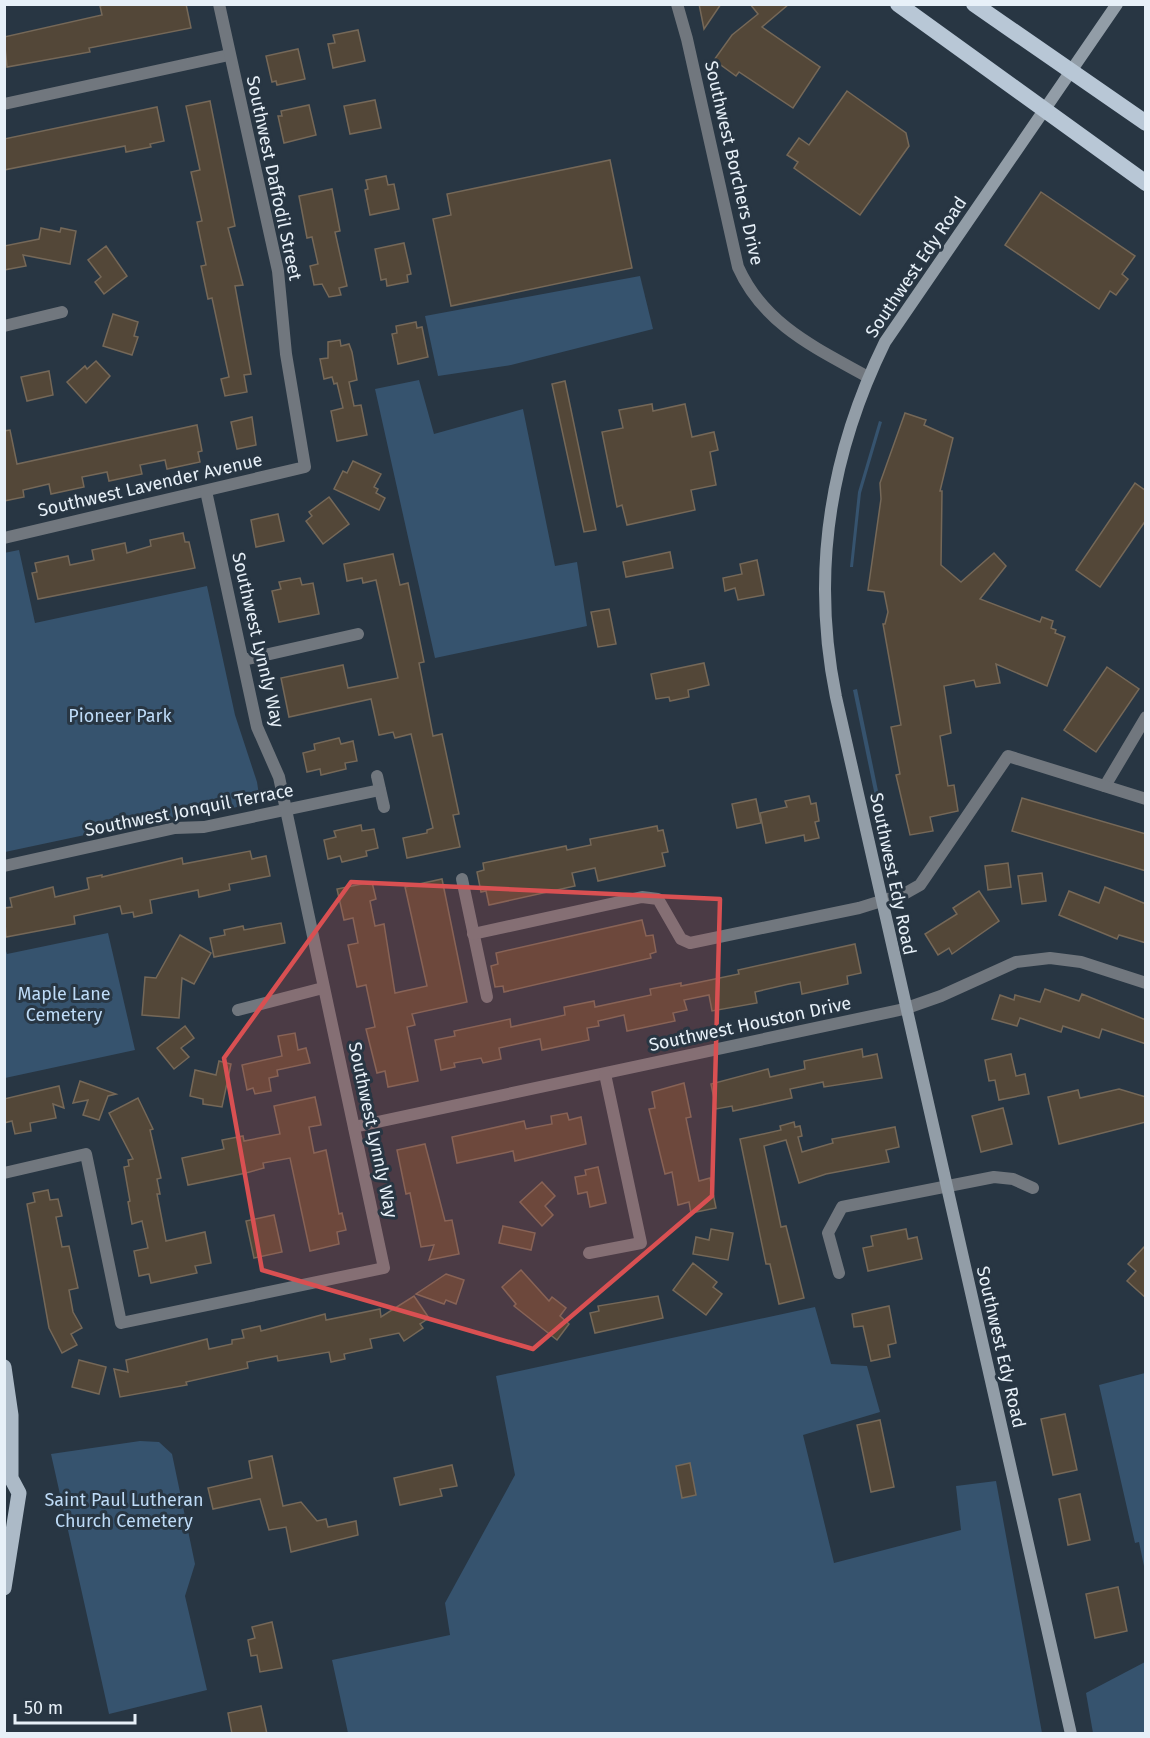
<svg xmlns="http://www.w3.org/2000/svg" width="1150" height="1738" viewBox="0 0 1150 1738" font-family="'Fira Sans',sans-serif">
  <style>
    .green { fill: #36536e }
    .building { fill: #534738; stroke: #756858; stroke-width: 1.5 }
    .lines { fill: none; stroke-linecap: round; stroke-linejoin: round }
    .minor { stroke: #71777e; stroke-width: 12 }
    .tertiary { stroke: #71777e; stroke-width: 12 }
    .secondary { stroke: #929da7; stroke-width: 12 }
    .primary { stroke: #acbac7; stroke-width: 15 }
    .trunk { stroke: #b8c7d6; stroke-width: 16 }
    .marked { fill: #d95052; fill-opacity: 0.2; stroke: #d95052; stroke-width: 4.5; stroke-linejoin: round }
    .labels { text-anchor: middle; stroke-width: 6; stroke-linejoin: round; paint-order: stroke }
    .street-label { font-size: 18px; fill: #e7f0f8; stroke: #283643 }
    .park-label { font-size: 18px; fill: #bedbf7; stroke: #283643 }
  </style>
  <rect width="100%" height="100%" fill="#283643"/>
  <g class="green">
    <polygon points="640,276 653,329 511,365 438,376 425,316"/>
    <polygon points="419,380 434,434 523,409 555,566 577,562 587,626 435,658 375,389"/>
    <polygon points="879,421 882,422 861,493 853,567 850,567 858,492"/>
    <polygon points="19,550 35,623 207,586 235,715 257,782 259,795 254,803 211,813 160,819 5,852 4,553"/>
    <polygon points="857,689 891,854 887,854 853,690"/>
    <polygon points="108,933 135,1050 5,1078 5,948 7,954"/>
    <polygon points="815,1307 831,1364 867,1366 880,1412 803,1435 834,1563 961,1530 956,1486 996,1481 1042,1733 348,1733 332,1660 450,1635 445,1603 515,1475 496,1376"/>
    <polygon points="1145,1373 1146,1373 1145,1571 1139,1542 1135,1543 1099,1385"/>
    <polygon points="140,1441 159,1442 172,1454 195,1564 185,1596 207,1690 109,1714 51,1454"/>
    <polygon points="1145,1662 1145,1733 1093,1733 1086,1693"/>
  </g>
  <g class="building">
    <polygon points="107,4 186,4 191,28 89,48 90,52 7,67 4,37 102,15 100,6"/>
    <polygon points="699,4 721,4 704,29"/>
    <polygon points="750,4 789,4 762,27 820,67 793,108 739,72 736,76 714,60 732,35 758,14"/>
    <polygon points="358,30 365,61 333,68 328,44 335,43 333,35"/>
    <polygon points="298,49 305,79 277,85 276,81 272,82 266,56"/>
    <polygon points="847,91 906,133 909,146 860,215 794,168 798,162 787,155 799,138 809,145"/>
    <polygon points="375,100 381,128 350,134 344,106"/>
    <polygon points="210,101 235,226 228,228 243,285 235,286 251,374 244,375 247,392 225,396 221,379 229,377 212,298 208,299 201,266 206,265 197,222 202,221 191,172 200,170 186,106"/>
    <polygon points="309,105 316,135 284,143 278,116 282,116 281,111"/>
    <polygon points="157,107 164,141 150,144 151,147 126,152 125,146 4,170 4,139"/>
    <polygon points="610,160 632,268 451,306 433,219 451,215 447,194"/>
    <polygon points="386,176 388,185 394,184 399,209 370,215 365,190 368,189 366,180"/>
    <polygon points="332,189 340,231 335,232 347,286 339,288 341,295 329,297 322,284 314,285 310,266 318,264 312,237 307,238 299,196"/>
    <polygon points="1041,192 1135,256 1122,274 1128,279 1116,295 1110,291 1099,309 1005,245"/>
    <polygon points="41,228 60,232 61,228 76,231 70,264 23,255 26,266 4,270 4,246 39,239"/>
    <polygon points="404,243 411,274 407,275 408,282 387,286 386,279 381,280 375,249"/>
    <polygon points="106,246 127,276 104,294 95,282 101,277 88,260"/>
    <polygon points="113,314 138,322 134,336 138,337 132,355 103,346"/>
    <polygon points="416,322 417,328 422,327 428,357 398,364 392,334 397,333 396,326"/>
    <polygon points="340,340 341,346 349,344 352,352 357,380 349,382 354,406 361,405 367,435 337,441 331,411 343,408 337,383 334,384 332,377 324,379 320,359 328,358 328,342"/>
    <polygon points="96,361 110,376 86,403 67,382 85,366 87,369"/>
    <polygon points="49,371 53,395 27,401 21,377"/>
    <polygon points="565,381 596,530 584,532 552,384"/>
    <polygon points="652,404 653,411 685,404 692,437 714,432 718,450 710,452 716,485 691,490 695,510 627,525 622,505 617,507 602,432 623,428 619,410"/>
    <polygon points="905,413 926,420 924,425 953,438 940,491 942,491 941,565 961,582 994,553 1006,566 980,599 1040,622 1042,617 1053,621 1051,628 1056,630 1055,633 1065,637 1047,686 996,664 1000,683 976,687 974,680 944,686 951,733 940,736 948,786 954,785 958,811 930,817 933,831 910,835 896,775 900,774 891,727 901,725 883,624 885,624 888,612 884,592 868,590 881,499 880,483"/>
    <polygon points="252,417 256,445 237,449 231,422"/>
    <polygon points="197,425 202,451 198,452 200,462 167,469 165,460 140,465 142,474 109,481 107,472 82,477 84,487 51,494 49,484 23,490 24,497 4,501 4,431 10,430 17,464"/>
    <polygon points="353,461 381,474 374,487 378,489 376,493 385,498 379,510 334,489 343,471 347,473"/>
    <polygon points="1135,483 1146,491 1146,520 1100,587 1076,570"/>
    <polygon points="329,497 349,524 323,544 306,521 312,516 309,512"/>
    <polygon points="278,514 284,541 256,547 251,520"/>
    <polygon points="183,533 185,542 189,542 195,568 38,599 32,573 37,572 35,563 68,556 70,565 94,560 92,550 125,543 127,553 151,546 150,540"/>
    <polygon points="670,552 673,568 626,577 623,562"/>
    <polygon points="393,554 400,585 408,583 424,662 419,663 433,736 442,734 459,814 453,815 460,847 407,858 403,838 427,833 427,830 433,828 411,734 395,738 393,732 379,735 371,699 289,717 281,678 343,665 348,688 398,678 376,580 363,583 362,578 347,581 344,564"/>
    <polygon points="757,560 764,595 738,600 735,588 725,591 723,578 742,574 740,564"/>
    <polygon points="300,578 302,585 313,583 319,614 279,622 272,591 281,589 279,582"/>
    <polygon points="609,609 616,644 598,647 591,612"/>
    <polygon points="704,663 709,685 688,690 689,697 670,701 669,697 656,699 651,674"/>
    <polygon points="1107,667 1139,689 1096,752 1064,730"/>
    <polygon points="339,738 341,744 353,741 357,761 345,763 346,769 321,775 320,769 307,772 303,753 315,750 314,744"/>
    <polygon points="809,796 811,804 816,803 819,821 815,822 819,838 805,841 804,835 766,843 760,813 787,807 785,801"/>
    <polygon points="1022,798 1146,834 1146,871 1012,831"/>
    <polygon points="756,799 761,823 737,828 732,804"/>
    <polygon points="361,825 362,831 374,829 378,848 366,851 367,856 342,862 340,856 328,859 324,840 336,837 334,831"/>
    <polygon points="657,826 658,831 663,830 668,852 662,853 665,866 598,881 595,868 572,873 575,886 489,905 486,891 481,892 477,872 484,870 483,863 566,846 567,850 591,845 590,839"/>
    <polygon points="250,851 252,859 266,856 270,876 229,884 230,890 199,897 198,890 150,900 152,913 134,917 133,912 122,914 120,906 74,916 75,924 6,937 4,908 12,907 10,898 53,887 55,897 89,889 87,878 102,875 102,877 182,858 183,864"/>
    <polygon points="1008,863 1011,887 988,890 985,866"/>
    <polygon points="1042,873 1046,901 1022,904 1018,876"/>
    <polygon points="442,879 467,1002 412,1014 415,1025 407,1027 418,1081 388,1087 385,1071 377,1073 366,1029 375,1027 366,985 357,987 348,945 358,943 353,918 344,920 337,889 372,882 376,899 370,901 375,926 384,924 395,993 427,986 405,887"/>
    <polygon points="1105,887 1146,904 1146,943 1119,935 1117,939 1059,915 1069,891 1099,903"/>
    <polygon points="979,891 999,921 952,954 949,948 938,955 925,934 957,914 953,908"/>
    <polygon points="642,920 646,936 653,935 656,952 650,954 651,958 504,992 503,986 495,987 491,966 498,964 496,953"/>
    <polygon points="281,923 285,943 214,957 210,938 225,935 224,930 243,926 244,930"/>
    <polygon points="180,935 211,953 194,984 182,978 179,1018 142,1015 145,977 156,978"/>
    <polygon points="855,944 861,973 847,976 848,984 802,994 800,982 789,984 755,992 757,1003 712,1011 709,995 684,1000 687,1010 673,1013 675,1021 627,1031 624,1015 598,1021 599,1026 587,1028 589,1040 542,1050 540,1039 499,1048 501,1059 483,1063 481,1058 454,1063 455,1067 441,1070 435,1040 455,1036 454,1031 510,1019 511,1027 565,1015 564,1007 594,1001 595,1007 651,995 650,989 681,983 681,986 739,974 738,970"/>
    <polygon points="1045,989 1079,1001 1082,994 1146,1020 1146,1044 1102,1029 1099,1038 1063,1026 1061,1032 1020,1018 1017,1026 992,1019 1000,995 1014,1000 1015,995 1040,1002"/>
    <polygon points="185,1026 194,1038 181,1048 189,1057 174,1069 157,1048"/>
    <polygon points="295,1033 298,1050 306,1048 310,1063 277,1070 278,1076 269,1078 271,1091 255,1094 253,1088 247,1090 242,1065 282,1056 278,1036"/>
    <polygon points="862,1049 863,1057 877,1054 882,1078 824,1087 823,1082 790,1089 792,1098 733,1111 732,1106 716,1109 711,1084 768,1069 770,1077 805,1069 804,1061"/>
    <polygon points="1011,1054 1016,1076 1025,1074 1029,1094 999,1100 995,1080 989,1081 985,1060"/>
    <polygon points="219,1061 231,1064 222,1107 203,1104 203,1099 190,1096 195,1070 216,1075"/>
    <polygon points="80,1081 116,1094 108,1096 99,1120 83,1115 88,1100 73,1103"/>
    <polygon points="684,1083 691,1117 686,1118 699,1181 710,1178 716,1208 691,1213 689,1202 678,1205 672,1172 665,1174 649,1109 655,1108 652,1092"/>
    <polygon points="59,1086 64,1108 53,1104 56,1118 30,1123 31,1131 15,1134 12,1121 4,1123 4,1099"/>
    <polygon points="1119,1089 1146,1097 1146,1122 1059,1144 1048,1097 1078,1090 1080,1098"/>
    <polygon points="315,1097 321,1125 309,1127 314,1153 326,1150 339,1214 342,1213 346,1230 337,1232 339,1244 310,1251 290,1158 263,1163 264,1168 246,1173 188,1185 182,1158 224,1149 222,1140 243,1136 244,1141 280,1134 274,1106"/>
    <polygon points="138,1098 153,1129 150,1130 161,1178 157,1179 160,1194 157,1194 166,1241 205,1232 211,1263 195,1266 197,1273 151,1283 149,1274 139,1276 134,1251 148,1248 142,1221 132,1224 128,1202 130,1201 124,1167 129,1166 128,1160 133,1159 109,1113"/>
    <polygon points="1003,1108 1012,1144 981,1152 972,1116"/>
    <polygon points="567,1113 569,1120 581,1117 586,1144 515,1161 513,1151 457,1163 452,1137 524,1121 526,1129 552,1124 551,1116"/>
    <polygon points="794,1122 795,1127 800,1126 802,1136 798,1137 802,1152 833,1143 832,1139 895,1127 899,1147 886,1150 889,1162 826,1174 799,1183 786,1140 764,1146 781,1227 786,1226 804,1298 779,1304 770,1264 766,1264 740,1139 781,1130 780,1126"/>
    <polygon points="425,1144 445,1221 452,1220 459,1254 429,1260 434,1245 421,1247 410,1193 406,1194 397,1150"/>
    <polygon points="598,1167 606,1203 590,1207 587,1192 578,1194 575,1177 586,1175 585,1170"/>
    <polygon points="542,1182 555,1196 545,1206 553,1215 542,1226 520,1202"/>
    <polygon points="48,1190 50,1200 58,1199 62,1216 56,1217 62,1247 69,1246 78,1288 69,1290 73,1312 82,1328 71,1334 77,1345 62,1353 49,1328 27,1204 35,1202 33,1193"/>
    <polygon points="274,1215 282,1252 254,1258 246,1221"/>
    <polygon points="503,1226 535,1233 531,1250 499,1243"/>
    <polygon points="711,1229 733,1233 728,1260 693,1254 696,1237 709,1240"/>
    <polygon points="906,1229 908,1239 917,1237 922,1259 868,1271 863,1248 873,1246 871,1236"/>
    <polygon points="1146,1245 1146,1298 1127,1281 1136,1271 1128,1264"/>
    <polygon points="693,1263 717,1282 713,1287 722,1294 706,1315 673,1290"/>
    <polygon points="521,1270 549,1301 552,1297 566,1308 560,1316 569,1324 557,1340 514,1306 516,1304 502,1287"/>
    <polygon points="446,1274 464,1280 456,1304 446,1300 444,1304 416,1294"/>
    <polygon points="414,1296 429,1318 420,1324 423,1328 404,1341 399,1333 370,1339 372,1348 344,1354 345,1359 331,1362 329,1352 278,1361 277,1356 247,1362 248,1368 186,1382 187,1385 120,1397 114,1369 128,1372 126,1360 207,1339 209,1349 232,1344 232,1340 244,1338 242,1330 260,1326 261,1331 325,1314 326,1320 380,1309 381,1317"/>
    <polygon points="658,1296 663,1318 595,1333 590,1313 599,1311 598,1306"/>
    <polygon points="889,1306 896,1343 888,1345 890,1357 871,1361 863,1326 854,1327 852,1314"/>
    <polygon points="79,1360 106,1367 99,1394 72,1387"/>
    <polygon points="1065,1414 1077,1470 1053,1475 1041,1419"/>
    <polygon points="880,1420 894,1487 871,1492 857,1425"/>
    <polygon points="272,1456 283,1506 301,1502 317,1521 326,1519 328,1527 356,1521 358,1535 291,1552 286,1527 269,1530 260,1499 213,1509 208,1488 252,1478 249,1461"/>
    <polygon points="690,1463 696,1495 682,1498 676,1466"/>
    <polygon points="452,1465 457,1486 440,1489 442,1496 400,1505 394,1478"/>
    <polygon points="1080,1494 1090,1540 1068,1545 1059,1499"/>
    <polygon points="1118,1587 1127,1631 1095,1638 1086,1594"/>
    <polygon points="272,1622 282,1668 260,1672 257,1655 251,1656 248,1640 255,1638 252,1627"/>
    <polygon points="261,1706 267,1734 232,1734 228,1713"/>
  </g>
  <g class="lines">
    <g class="minor">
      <polyline points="4,104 229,55"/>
      <polyline points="4,326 62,312"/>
      <polyline points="4,538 305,467 286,354 278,271 219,4"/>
      <polyline points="243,660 358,634"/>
      <polyline points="377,776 384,807"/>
      <polyline points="1105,786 1146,717"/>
      <polyline points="4,866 175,828 204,827 380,790"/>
      <polyline points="462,879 487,997"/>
      <polyline points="473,934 642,897 658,899 681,939 690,943 859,908 904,894 920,885 1008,756 1146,799"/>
      <polyline points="238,1010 323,988"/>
      <polyline points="354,1127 904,1009 941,996 1016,962 1050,958 1081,962 1146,983"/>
      <polyline points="4,1173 86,1154 121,1323 384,1268 279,777 257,727 206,491"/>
      <polyline points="589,1253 641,1243 605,1074"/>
      <polyline points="839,1273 828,1233 842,1207 994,1177 1013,1179 1033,1188"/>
    </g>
    <path class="tertiary" d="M677 4 687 39 738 267C764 325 816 348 868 377"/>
    <path class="secondary" d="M1071 1734 836 697C811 574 830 454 885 342L1117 4"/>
    <polyline class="primary" points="4,1367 11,1415 11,1478 19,1493 4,1588"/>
    <g class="trunk">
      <polyline points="898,4 1146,183"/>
      <polyline points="974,4 1146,123"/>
    </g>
  </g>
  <path class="marked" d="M351 882 720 899 712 1196 533 1349 262 1270 224 1058Z"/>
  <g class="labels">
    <g class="street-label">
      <text transform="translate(734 163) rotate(77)" y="6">Southwest Borchers Drive</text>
      <text transform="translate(274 178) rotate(78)" y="6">Southwest Daffodil Street</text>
      <text transform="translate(916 267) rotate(-56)" y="6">Southwest Edy Road</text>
      <text transform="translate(150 485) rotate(-13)" y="6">Southwest Lavender Avenue</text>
      <text transform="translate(258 640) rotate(77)" y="6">Southwest Lynnly Way</text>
      <text transform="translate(189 810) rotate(-11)" y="6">Southwest Jonquil Terrace</text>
      <text transform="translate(893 874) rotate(78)" y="6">Southwest Edy Road</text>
      <text transform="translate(750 1024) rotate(-12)" y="6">Southwest Houston Drive</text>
      <text transform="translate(373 1130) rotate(78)" y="6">Southwest Lynnly Way</text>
      <text transform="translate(1001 1347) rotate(77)" y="6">Southwest Edy Road</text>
    </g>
    <g class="park-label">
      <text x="120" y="722">Pioneer Park</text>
      <text x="64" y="1000">Maple Lane<tspan x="64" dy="21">Cemetery</tspan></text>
      <text x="124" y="1506">Saint Paul Lutheran<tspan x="124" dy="21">Church Cemetery</tspan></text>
    </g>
  </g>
  <rect width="1150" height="1738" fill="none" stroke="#e7f0f8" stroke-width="12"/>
  <path d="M15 1714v9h120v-9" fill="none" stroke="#e7f0f8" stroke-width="3"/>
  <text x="24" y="1714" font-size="18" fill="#e7f0f8" stroke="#283643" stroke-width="4.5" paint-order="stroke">50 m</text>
</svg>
